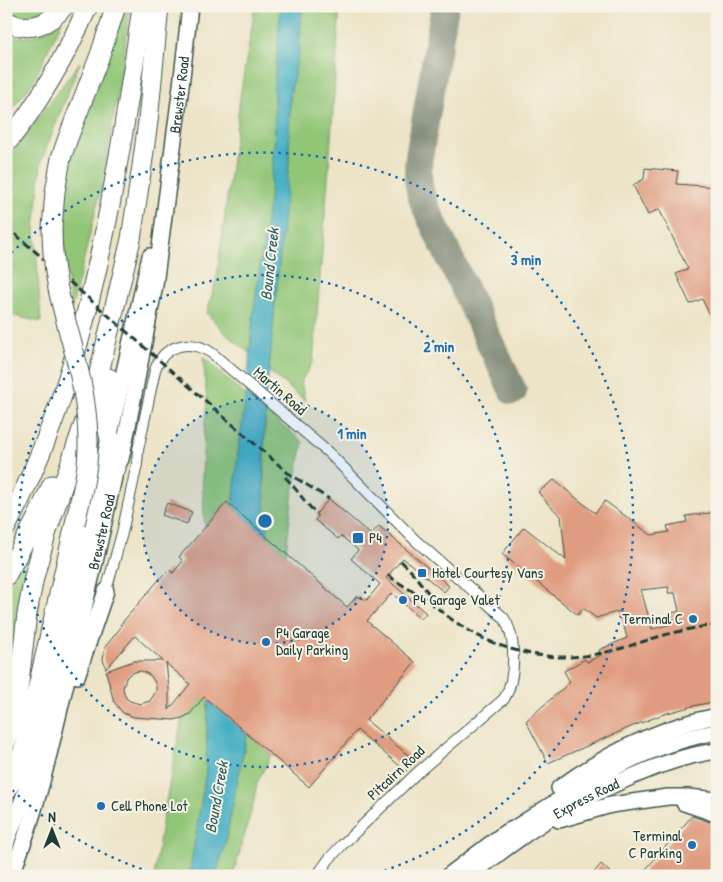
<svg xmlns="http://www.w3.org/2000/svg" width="723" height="882" viewBox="0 0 723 882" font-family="'Patrick Hand',sans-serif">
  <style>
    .green { fill: #92c677; stroke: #588256 }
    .water { fill: #44afc3; stroke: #32767c }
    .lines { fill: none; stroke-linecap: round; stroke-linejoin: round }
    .taxiway { stroke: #86907e; stroke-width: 28 }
    .building { fill: #e09c80; fill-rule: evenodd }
    .street-casing { stroke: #3e564a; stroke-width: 12 }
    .secondary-casing { stroke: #3e564a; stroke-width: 18 }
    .highway-casing { stroke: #3e564a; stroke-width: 21 }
    .street { stroke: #fff; stroke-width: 10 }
    .secondary { stroke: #fff; stroke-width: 15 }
    .highway { stroke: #fff; stroke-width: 19 }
    .rail { stroke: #1f3d34; stroke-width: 3; stroke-dasharray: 8 4; stroke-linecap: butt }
    .highway-bridge-casing { stroke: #3e564a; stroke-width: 21; stroke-linecap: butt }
    .highway-bridge { stroke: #fff; stroke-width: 19 }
    .ring { fill: none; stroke: #1f6fb2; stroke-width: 2.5; stroke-dasharray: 2.5 5 }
    .poi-dot { fill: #1f6fb2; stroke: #f7f3e8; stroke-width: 2 }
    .labels { text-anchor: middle; stroke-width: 4; stroke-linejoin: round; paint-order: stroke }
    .street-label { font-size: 15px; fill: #1f3d34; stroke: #f7f3e8 }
    .poi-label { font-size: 15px; fill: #1f3d34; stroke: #f7f3e8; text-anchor: start }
    .water-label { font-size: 16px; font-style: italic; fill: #2a5f5f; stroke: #f7f3e8 }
    .centre { fill: #1f6fb2; stroke: #f7f3e8; stroke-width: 2.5 }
    .ring-label { font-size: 15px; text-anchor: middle; font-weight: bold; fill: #1f6fb2; stroke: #f7f3e8; stroke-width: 4; stroke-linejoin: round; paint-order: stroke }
  </style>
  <rect width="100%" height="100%" fill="#f7f3e8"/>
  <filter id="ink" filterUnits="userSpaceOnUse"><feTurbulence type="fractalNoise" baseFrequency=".02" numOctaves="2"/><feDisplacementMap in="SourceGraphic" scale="10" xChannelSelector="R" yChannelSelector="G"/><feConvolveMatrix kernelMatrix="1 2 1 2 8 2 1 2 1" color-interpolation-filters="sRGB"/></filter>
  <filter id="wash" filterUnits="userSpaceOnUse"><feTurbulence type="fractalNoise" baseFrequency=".0096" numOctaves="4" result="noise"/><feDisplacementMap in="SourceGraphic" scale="20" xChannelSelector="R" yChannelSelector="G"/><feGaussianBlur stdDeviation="1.12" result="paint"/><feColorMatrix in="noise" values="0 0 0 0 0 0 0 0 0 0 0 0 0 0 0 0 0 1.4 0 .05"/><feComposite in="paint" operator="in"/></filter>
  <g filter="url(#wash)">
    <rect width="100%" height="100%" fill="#ede4c7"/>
    <g class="green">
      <polygon points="6,6 50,6 36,16 20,16 7,11"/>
      <polygon points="123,6 130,6 122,71 101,189 71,311 60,207 72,151 91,105"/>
      <polygon points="254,6 281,6 274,88 275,136 270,193 253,317 250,354 223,331 207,313 217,276 241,90 253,20"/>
      <polygon points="302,6 340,6 329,167 313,362 301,381 305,401 269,371 280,244 289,162 290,95 299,50"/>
      <path d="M62 21 33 82 6 117V34C27 41 44 34 62 21Z"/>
      <polygon points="80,62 41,162 35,231 41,322 6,314 6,161"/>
      <polygon points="203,357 246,396 238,454 233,507 227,502 205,527 202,478 204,434 207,401"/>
      <path d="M266 412 303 442 292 498 286 554 268 538C264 496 263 454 266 412Z"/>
      <polygon points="30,545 35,547 6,726 6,585"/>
      <polygon points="204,697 208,700 206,771 191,869 189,876 154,876 163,817 182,718 190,714"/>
      <polygon points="247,734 271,755 257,783 253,805 233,876 215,876 224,849"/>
    </g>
    <g class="water">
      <polygon points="281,6 302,6 299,50 290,95 289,162 271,347 264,431 264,502 268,538 233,507 238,454 246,396 253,317 270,193 275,136 274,88"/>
      <polygon points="208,700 247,734 224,849 215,876 189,876 206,771"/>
    </g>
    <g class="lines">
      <path class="taxiway" d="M445 6 419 157C417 177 418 190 426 208L513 391"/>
    </g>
    <g id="blocks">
      <g class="building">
        <polygon points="645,168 678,171 676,184 717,187 717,330 702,299 690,304 676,274 688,269 659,209 648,215 633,185 644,179"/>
        <path d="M554 480 595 513 605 501 651 535 669 532 667 526 687 522 686 516 717 512V701L693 706 664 714 633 726 548 763 526 721 570 682 564 671 585 659 587 662 601 655 599 650 627 638 620 611 596 618 583 608 578 615 502 554 524 527 566 560 561 516 549 505 538 492ZM669 587 668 593H675L679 611 669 614 671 624 652 629 641 590Z"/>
        <path d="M329 499 371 535 379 526 449 586 444 592 403 558 386 578 426 613 421 619 392 593 367 621 415 662 366 720 415 761 406 771 357 730 309 787 204 697 190 714 182 718 174 720 134 717 123 713 114 702 106 671 134 661H163L135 636 106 669 103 659 105 647 122 626 120 625 164 574 169 569 173 573 183 561 179 557 227 502 347 607 357 596 367 600 380 584 351 559 358 550 341 536 338 539 315 520 318 516 316 514ZM166 663 190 684 169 710V688ZM141 671 146 673 151 676 154 681 156 686V691L150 701 140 704 130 701 126 698 124 693 123 688 126 678 130 674 135 672Z"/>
        <polygon points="167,503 192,512 187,524 162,515"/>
        <polygon points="692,816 710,822 717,821 717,876 640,876"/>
        <polygon points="601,864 614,876 591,876"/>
      </g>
    </g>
  </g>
  <g filter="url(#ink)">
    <use href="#blocks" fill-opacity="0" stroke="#3e564a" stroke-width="1"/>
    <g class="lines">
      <defs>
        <path id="street" d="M106 591 122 533 137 464 138 450 155 370C164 344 191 338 213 354L330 454 415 540 503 617C517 636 516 679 504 699L418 772 341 846 329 859 317 876"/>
        <g id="secondary">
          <polyline points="77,676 106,591"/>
          <path d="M559 788C606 754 660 727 717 716"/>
          <polyline points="684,803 713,813"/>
          <polyline points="559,820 611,805 668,797 688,797 717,800"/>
          <polyline points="6,843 24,796 35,756 88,532 150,256"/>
          <path id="s1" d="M11 876C37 812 51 746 67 679 84 609 101 539 116 468L121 459 127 431 155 285 181 86 190 6"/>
          <path d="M448 876 506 832 515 828C578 787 641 745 717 732"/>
          <path id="s2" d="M470 876C485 864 500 852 516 841 551 815 589 795 629 778 658 765 686 755 717 751"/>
        </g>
        <g id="highway">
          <path d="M6 21C29 33 49 25 64 6"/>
          <path d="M6 144C40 102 66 56 88 6"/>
          <polyline points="52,228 55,192 61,158 68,138 100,55 116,6"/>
          <polyline points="109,378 105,400 105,416 116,468"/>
          <path d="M6 527C63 419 91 309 113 189 124 129 134 67 142 6"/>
          <polyline points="6,576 36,520 52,485"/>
          <polyline points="6,741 16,708 27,614 34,577 47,531 93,398 131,239 142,166 148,121 159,6"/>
          <polyline points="6,791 17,770 25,744 75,524"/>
        </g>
      </defs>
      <use href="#street" class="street-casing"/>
      <use href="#secondary" class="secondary-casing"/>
      <use href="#highway" class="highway-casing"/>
      <use href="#street" class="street"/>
      <use href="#secondary" class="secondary"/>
      <use href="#highway" class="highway"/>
      <g class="rail">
        <polyline points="6,226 288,473 329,499"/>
        <path d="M285 477C296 488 304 502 316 513"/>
        <polyline points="401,561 411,571 430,595 438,602"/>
        <path d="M388 575C400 585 414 591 427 600 437 607 446 616 457 623 498 652 553 664 602 653 622 649 641 642 661 636 679 631 698 627 717 625"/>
      </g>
      <defs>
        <path id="highway-bridge" d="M52 228C52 248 54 269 58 289 66 327 80 364 85 404 88 424 89 444 87 464 85 484 79 504 75 524"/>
      </defs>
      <use href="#highway-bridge" class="highway-bridge-casing"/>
      <use href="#highway-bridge" class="highway-bridge"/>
    </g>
  </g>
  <circle cx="265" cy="521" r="123" fill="#1f6fb2" fill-opacity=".12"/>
  <g class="ring">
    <circle cx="265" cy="521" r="123"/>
    <circle cx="265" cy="521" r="246"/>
    <path d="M163 876A369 369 0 0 1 6 784M6 258A369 369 0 1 1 367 876"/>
  </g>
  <g class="poi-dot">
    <rect x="352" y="532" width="12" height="12" rx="2.5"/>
    <rect x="417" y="568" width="10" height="10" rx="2.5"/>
    <circle cx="403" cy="600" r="5"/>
    <circle cx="693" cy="619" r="5"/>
    <circle cx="266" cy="642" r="5"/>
    <circle cx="101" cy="806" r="5"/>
    <circle cx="692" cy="845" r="5"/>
  </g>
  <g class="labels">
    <g class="street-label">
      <text dy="5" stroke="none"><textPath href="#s1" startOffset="801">Brewster Road</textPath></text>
      <text transform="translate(280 391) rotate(41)" y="5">Martin Road</text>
      <text dy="5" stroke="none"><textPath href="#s1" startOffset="356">Brewster Road</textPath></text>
      <text transform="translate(396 773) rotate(-43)" y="5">Pitcairn Road</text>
      <text dy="5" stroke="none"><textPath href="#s2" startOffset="140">Express Road</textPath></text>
    </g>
    <g class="poi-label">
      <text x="369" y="543">P4</text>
      <text x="432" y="578">Hotel Courtesy Vans</text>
      <text x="413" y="605">P4 Garage Valet</text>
      <text x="683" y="624" text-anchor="end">Terminal C</text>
      <text x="276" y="638">P4 Garage<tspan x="276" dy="17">Daily Parking</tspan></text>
      <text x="111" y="811">Cell Phone Lot</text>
      <text x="682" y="841" text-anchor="end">Terminal<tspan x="682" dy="17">C Parking</tspan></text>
    </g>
    <g class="water-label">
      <text transform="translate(269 264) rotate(-84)" y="6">Bound Creek</text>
      <text transform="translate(216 797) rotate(-80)" y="6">Bound Creek</text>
    </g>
  </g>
  <circle cx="265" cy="521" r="8" class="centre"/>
  <g class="ring-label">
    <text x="526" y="265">3 min</text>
    <text x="439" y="352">2 min</text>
    <text x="352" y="439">1 min</text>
  </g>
  <rect width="723" height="882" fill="none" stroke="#f7f3e8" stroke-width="25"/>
  <g transform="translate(52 830)" stroke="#f7f3e8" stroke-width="4" paint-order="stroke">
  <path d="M0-4L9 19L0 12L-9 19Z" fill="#1f3d34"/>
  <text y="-8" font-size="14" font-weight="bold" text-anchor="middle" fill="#1f3d34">N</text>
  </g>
</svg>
